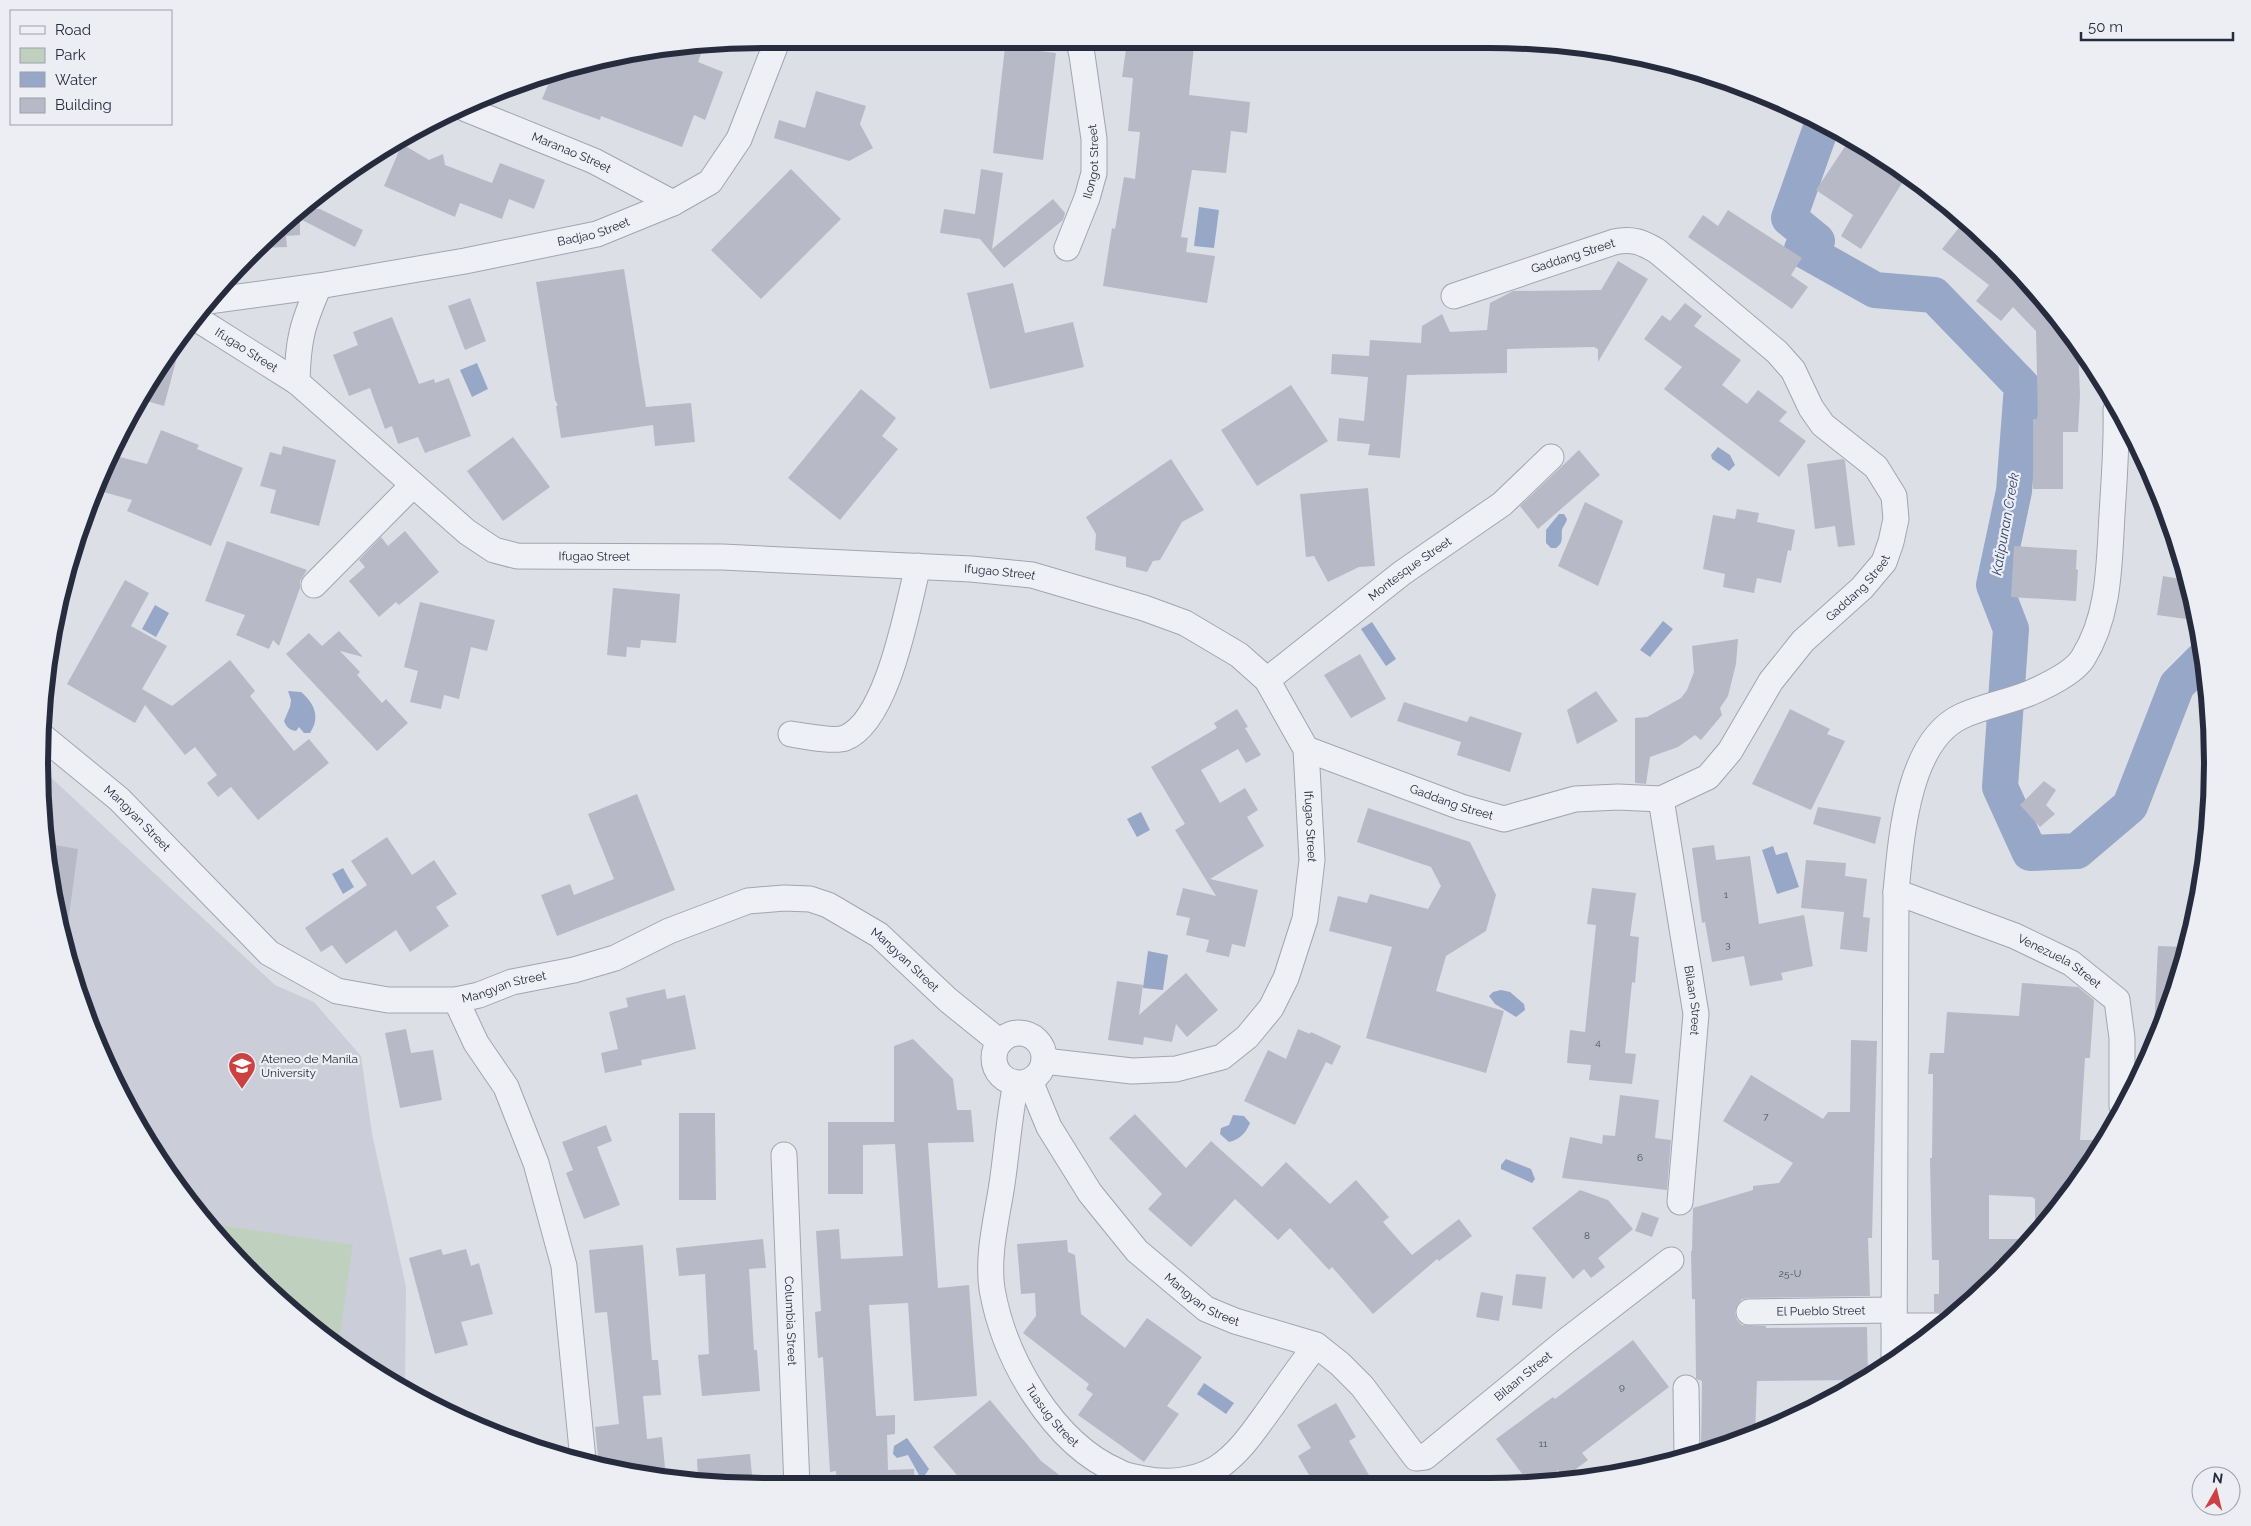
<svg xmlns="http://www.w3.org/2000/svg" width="2251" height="1526" viewBox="0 0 2251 1526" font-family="Raleway,sans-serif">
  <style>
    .built { fill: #cbced8 }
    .green { fill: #c0d0be }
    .water { fill: #97a7c7 }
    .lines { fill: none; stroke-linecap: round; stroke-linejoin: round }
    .river { stroke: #97a7c7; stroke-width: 36 }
    .building { fill: #b7bac6 }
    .minor-casing { stroke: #a2a5b0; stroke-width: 27 }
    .minor { stroke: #eff0f5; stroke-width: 25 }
    .labels { text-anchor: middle; stroke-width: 4.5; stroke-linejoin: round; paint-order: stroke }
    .number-label { font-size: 10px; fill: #4a4f5f }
    .street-label { font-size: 12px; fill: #262b3d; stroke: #eceef4 }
    .poi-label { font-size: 12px; fill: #262b3d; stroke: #eceef4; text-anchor: start }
    .water-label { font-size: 14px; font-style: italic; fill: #314470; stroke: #eceef4 }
    .rim { fill: none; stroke: #262b3d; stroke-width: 6 }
  </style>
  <rect width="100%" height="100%" fill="#dcdfe6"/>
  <polygon class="built" points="44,771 275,985 314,1002 361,1056 372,1134 406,1287 405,1391 360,1365 251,1275 136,1125 94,1040 53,905"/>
  <polygon class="green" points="212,1224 353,1245 338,1347 251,1275"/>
  <g class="water">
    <polygon points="1005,42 1045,42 1043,50"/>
    <polygon points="1199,207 1219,210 1214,248 1194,246"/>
    <polygon points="477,363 488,389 472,397 460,370"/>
    <polygon points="1718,447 1730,455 1735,465 1729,471 1712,459 1711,455"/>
    <path d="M1559 514H1564L1567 519C1566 524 1563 526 1562 530 1561 539 1564 542 1556 548H1551L1546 543V530Z"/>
    <polygon points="155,605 169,613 156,637 142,629"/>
    <polygon points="1663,621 1673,629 1650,657 1640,650"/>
    <polygon points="1372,622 1396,659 1386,666 1361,629"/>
    <path d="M288 691 301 692C314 703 321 717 310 733H304L299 727 296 731C290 730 287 728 284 721L290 707 291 700Z"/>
    <polygon points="1141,812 1150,830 1137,837 1127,819"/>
    <polygon points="1773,846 1776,855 1787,852 1799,887 1777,894 1762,850"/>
    <polygon points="343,868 354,887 343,894 332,874"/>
    <polygon points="1148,951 1168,955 1163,990 1143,988"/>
    <polygon points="1501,990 1510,992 1524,1004 1525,1010 1516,1017 1495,1004 1489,996 1493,992"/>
    <path d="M1233 1115 1244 1116 1250 1123C1246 1133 1239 1140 1229 1142L1220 1134 1221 1128 1229 1125Z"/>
    <polygon points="1506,1159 1531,1169 1535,1179 1532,1183 1501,1169 1501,1165"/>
    <polygon points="1204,1383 1234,1403 1226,1414 1197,1394"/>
    <polygon points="907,1438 929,1469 925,1475 919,1475 908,1455 897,1458 893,1454 894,1446"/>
  </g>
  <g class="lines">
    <polyline class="river" points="1823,122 1789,218 1817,241 1802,249 1875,290 1934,295 2022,386 2014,491 1994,585 2011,629 2000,787 2030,853 2077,851 2130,806 2177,685 2202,660"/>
  </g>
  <g class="building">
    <polygon points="1157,41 1194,46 1189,95 1250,102 1247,133 1231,131 1226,173 1192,170 1181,237 1188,238 1186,252 1215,256 1207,303 1103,286 1112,228 1115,229 1124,177 1135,179 1140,132 1128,131 1133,78 1122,77 1127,42"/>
    <polygon points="668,45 704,45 698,62 723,72 705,120 694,115 682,147 601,116 600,120 542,99 548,85 529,78"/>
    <polygon points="1005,47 1056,53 1043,160 993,153"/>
    <polygon points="816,91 866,106 860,124 873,148 849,161 774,138 779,120 805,128"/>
    <polygon points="1850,139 1907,175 1861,249 1841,236 1853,215 1816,190"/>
    <polygon points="402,144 429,160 443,154 445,165 492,183 500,163 545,180 534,209 509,199 502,219 460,203 455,217 384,186"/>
    <polygon points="791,169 841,219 761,299 711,250"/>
    <polygon points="981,169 1003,173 992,249 1053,199 1065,213 1063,220 1004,268 980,239 940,233 944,209 975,214"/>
    <polygon points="299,208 320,209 363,230 355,247 300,219 300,235 286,236 287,247 258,248 285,219"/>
    <polygon points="1728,210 1802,258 1791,275 1808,287 1792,309 1688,237 1703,215 1718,226"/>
    <polygon points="1965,220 2000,251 2078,346 2080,395 2078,432 2063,432 2063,489 2033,489 2033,419 2038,419 2036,331 2013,307 2001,321 1976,301 1989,285 1942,249"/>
    <polygon points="1618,261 1648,279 1598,362 1598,349 1594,347 1507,349 1507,373 1407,375 1400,458 1368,455 1370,444 1337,441 1339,418 1364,421 1368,377 1331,374 1332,354 1369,356 1370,340 1421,343 1422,326 1442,314 1450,332 1487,330 1490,303 1513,291 1601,290"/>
    <polygon points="624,269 646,407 691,403 695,442 655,446 653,425 561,438 556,406 558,405 555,400 536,282"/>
    <polygon points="1013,283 1025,333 1073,322 1084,367 990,389 967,293"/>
    <polygon points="470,298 486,341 465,350 448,306"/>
    <polygon points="1685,303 1702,316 1694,326 1741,360 1722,385 1747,404 1758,390 1787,412 1779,421 1806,441 1779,477 1664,389 1682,367 1644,339 1662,315 1670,321"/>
    <polygon points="392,317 419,384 434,379 435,383 449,378 471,436 425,453 418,437 398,444 392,426 385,429 370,388 349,396 333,355 358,345 353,332"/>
    <polygon points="174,348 179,350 164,406 143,400"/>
    <polygon points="1291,385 1328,441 1257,486 1221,430"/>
    <polygon points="861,389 896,418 882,436 898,449 840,520 788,478"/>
    <polygon points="161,430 199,445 197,449 243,468 211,546 127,511 132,500 93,489 112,455 147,464"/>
    <polygon points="513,437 550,487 503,521 467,471"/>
    <polygon points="283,446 336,460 319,526 270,513 276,490 260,486 270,452 281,455"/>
    <polygon points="1579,450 1600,475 1538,529 1520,506"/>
    <polygon points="1171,459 1204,510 1182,522 1160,560 1153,561 1147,572 1126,567 1126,557 1095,550 1096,534 1086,517"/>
    <polygon points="1843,459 1845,461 1855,545 1838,547 1835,526 1815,529 1807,464"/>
    <polygon points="1368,488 1375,566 1359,567 1328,582 1314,556 1306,557 1300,494"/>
    <polygon points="1585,502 1623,521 1598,586 1558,566"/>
    <polygon points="1737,509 1759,513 1757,522 1795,530 1791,551 1788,550 1781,583 1757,578 1754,593 1723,587 1725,574 1703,569 1713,515 1735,519"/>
    <polygon points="405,531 439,572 399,605 396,602 379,617 349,581 365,567 359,560 381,537 388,546"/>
    <polygon points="227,541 307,570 300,581 300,588 279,646 273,640 269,649 236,635 245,615 205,601"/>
    <polygon points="2014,546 2077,550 2076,569 2078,570 2076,601 2011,597"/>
    <polygon points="2163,576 2186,580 2189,592 2186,619 2157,615"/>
    <polygon points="125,580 149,593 131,626 167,646 142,689 172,706 230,660 255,691 250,696 294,751 309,739 329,763 258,820 231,787 218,797 207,783 217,775 195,747 185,755 145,705 135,723 67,684"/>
    <polygon points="613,588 680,594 676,643 641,640 640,648 627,647 626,657 607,655"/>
    <polygon points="420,602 495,620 487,651 471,647 459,699 444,695 441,709 410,702 418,671 404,667"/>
    <polygon points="339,631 363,657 340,651 360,672 357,675 382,703 386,699 408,723 377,751 286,654 309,633 322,646"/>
    <polygon points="1738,639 1736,664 1728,696 1720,708 1722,715 1701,740 1695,735 1678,747 1650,757 1646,784 1635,783 1635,718 1647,717 1681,698 1687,690 1694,672 1692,646"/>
    <polygon points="1360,654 1386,699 1351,718 1324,675"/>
    <polygon points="1596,691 1618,721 1577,744 1567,710"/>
    <polygon points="1404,702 1467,722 1470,716 1522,733 1510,772 1457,755 1461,742 1397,721"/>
    <polygon points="1237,709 1248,727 1245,728 1261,755 1246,763 1238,749 1201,770 1220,803 1245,788 1258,810 1247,817 1264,846 1210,879 1258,890 1245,947 1232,944 1229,957 1206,952 1209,940 1186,935 1190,918 1176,915 1183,888 1216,896 1175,830 1185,824 1151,767 1217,728 1214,723"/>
    <polygon points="1790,709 1830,729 1827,734 1845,741 1811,810 1752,784"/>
    <polygon points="2044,781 2056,790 2046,805 2055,814 2040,827 2020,805"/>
    <polygon points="637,794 675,890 557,936 541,895 570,884 574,895 614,879 588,814"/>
    <polygon points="1818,807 1881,817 1875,844 1813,824"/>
    <polygon points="1368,808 1470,842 1496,895 1486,931 1446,956 1436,991 1504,1011 1486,1073 1366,1038 1392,947 1329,931 1338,896 1367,903 1370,894 1428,909 1441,886 1431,867 1357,842"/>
    <polygon points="387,837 412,875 434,860 457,894 436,907 449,926 410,952 396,930 346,964 332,945 321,952 305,928 367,885 351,861"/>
    <polygon points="49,844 78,849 65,945 53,905"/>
    <polygon points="1714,845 1716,860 1750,856 1759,924 1804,915 1813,966 1781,973 1783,980 1750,986 1744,956 1712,962 1705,922 1702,923 1692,848"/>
    <polygon points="1806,860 1846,863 1845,876 1867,879 1863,917 1870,918 1867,952 1840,949 1844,912 1801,908"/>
    <polygon points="1592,888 1636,893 1630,936 1639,937 1635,983 1632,982 1625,1053 1636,1054 1632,1084 1589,1080 1591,1065 1567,1063 1570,1030 1585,1032 1596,925 1587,924"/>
    <polygon points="2158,946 2185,947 2160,1032 2154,1031"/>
    <polygon points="1186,973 1218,1010 1187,1037 1176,1024 1172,1042 1144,1037 1143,1045 1108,1040 1117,981 1143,985 1139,1015"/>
    <polygon points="2022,983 2078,987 2094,1000 2090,1058 2085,1058 2080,1140 2095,1140 2095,1156 2090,1165 2035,1233 2035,1199 2032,1197 1989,1195 1989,1239 2030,1239 2012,1260 1997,1260 1997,1277 1989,1285 1976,1285 1976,1295 1949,1317 1945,1313 1934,1312 1934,1294 1939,1294 1939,1260 1932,1260 1930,1158 1932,1158 1933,1074 1928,1074 1930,1053 1944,1053 1947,1012 2019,1016"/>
    <polygon points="665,989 667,999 685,995 696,1049 641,1060 642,1065 605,1073 601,1053 618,1049 609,1012 628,1007 626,998"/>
    <polygon points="406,1029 411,1053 433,1050 442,1100 400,1108 385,1033"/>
    <polygon points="1298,1029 1310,1034 1311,1032 1341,1046 1332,1065 1326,1062 1295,1125 1244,1101 1268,1050 1286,1059"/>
    <polygon points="913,1039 953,1079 957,1110 971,1110 974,1142 928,1143 938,1288 969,1285 977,1396 914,1401 908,1303 869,1305 876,1416 895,1415 895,1434 887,1435 888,1470 914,1469 915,1487 837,1487 836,1471 830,1472 823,1357 818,1358 815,1312 821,1311 816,1231 839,1229 841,1259 903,1256 895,1144 863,1145 863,1194 828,1194 828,1122 894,1122 894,1046"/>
    <polygon points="1851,1040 1877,1041 1872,1238 1868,1238 1870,1296 1749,1298 1742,1299 1737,1305 1735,1313 1737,1320 1742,1325 1766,1326 1766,1328 1867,1327 1868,1377 1862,1380 1757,1381 1755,1435 1701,1451 1702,1381 1696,1379 1695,1299 1692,1299 1691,1251 1692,1251 1693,1208 1753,1190 1753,1186 1779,1183 1793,1163 1723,1121 1751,1075 1823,1119 1828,1112 1850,1112"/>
    <polygon points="1620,1095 1659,1100 1655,1138 1671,1140 1667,1190 1562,1178 1570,1137 1602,1144 1603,1135 1615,1136"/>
    <polygon points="679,1113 715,1113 716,1200 679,1200"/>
    <polygon points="1135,1114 1186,1168 1211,1141 1262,1187 1286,1162 1330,1204 1356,1180 1389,1217 1383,1222 1412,1255 1459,1219 1472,1236 1439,1261 1437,1259 1373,1314 1332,1267 1329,1270 1290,1228 1278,1240 1235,1199 1191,1247 1148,1209 1162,1194 1109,1138"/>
    <polygon points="606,1125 612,1141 597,1147 620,1205 584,1219 566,1173 573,1170 562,1142"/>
    <polygon points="1580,1190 1608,1200 1633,1229 1598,1258 1605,1267 1591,1278 1584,1269 1573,1279 1532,1228"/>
    <polygon points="1642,1212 1659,1218 1652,1237 1635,1231"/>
    <polygon points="763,1239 766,1268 749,1269 754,1350 757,1350 760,1391 702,1396 698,1355 709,1354 705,1274 679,1276 676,1248"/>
    <polygon points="1067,1240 1068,1252 1075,1255 1081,1314 1125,1348 1147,1318 1202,1357 1167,1406 1179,1414 1144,1462 1078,1415 1093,1394 1086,1389 1089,1384 1023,1333 1036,1316 1035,1293 1021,1294 1017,1244"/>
    <polygon points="643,1245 652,1360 658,1360 661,1395 643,1396 647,1439 662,1437 666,1478 622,1473 599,1466 595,1427 619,1424 607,1312 595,1313 589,1250"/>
    <polygon points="441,1249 443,1255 466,1249 471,1266 479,1263 493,1314 461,1322 468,1345 435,1354 409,1258"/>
    <polygon points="1516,1274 1546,1277 1542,1309 1512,1305"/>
    <polygon points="1481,1292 1503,1296 1499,1321 1476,1317"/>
    <polygon points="1633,1340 1669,1387 1582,1453 1588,1460 1564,1478 1558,1470 1543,1482 1529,1483 1496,1439 1553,1397 1555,1399"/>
    <polygon points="990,1400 1041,1461 1075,1487 967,1487 933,1447"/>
    <polygon points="1336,1403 1356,1437 1349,1441 1376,1487 1316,1487 1298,1456 1311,1448 1297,1425"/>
    <polygon points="750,1454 753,1486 698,1481 697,1459"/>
  </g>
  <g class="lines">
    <defs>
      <g id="minor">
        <path id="s1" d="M466 109 594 161 673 203"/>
        <path id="s2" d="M1067 248 1087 198 1094 173V139L1082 55 1079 42"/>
        <path id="s3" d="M208 301 319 286 465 261 597 234 673 203 710 182 739 139 776 44"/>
        <path id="s4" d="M194 317 297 382 467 532 494 550 517 556 722 557 971 569 1032 575 1144 608 1185 623 1239 655 1267 680 1306 749 1312 860 1305 919 1286 978 1271 1008 1247 1037 1222 1057 1176 1069 1132 1071 1044 1061"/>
        <path d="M297 382C298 340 302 325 319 286"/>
        <polyline points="314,585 413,485"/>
        <path id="s5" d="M1267 680 1402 573 1502 504 1551 457"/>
        <path d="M791 734C804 736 834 742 845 738 888 721 907 609 918 566"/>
        <path id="s6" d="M42 736 119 799 269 953 337 991 388 1000H456L479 995 512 982 574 970 615 958 669 931 748 901 784 898 810 899 828 905 879 935 948 1000 1000 1042"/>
        <path id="s7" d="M1306 749 1461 807 1504 819 1575 799 1618 797 1661 799 1708 777 1730 751 1771 681 1803 641 1862 588 1884 562 1891 542 1896 519 1894 496 1876 467 1823 425 1811 408 1793 370 1777 352 1657 251C1642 242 1632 238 1614 242L1454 296"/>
        <path id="s8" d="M1661 799 1696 1014 1680 1202"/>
        <path id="s9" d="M1896 892 2015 936 2071 963 2117 1000 2122 1038V1106"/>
        <polyline points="456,1000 476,1043 506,1087 536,1163 564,1266 583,1460"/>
        <circle cx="1019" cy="1058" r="25"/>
        <path id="s10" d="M1030 1081 1049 1127 1090 1193 1137 1251 1206 1309 1235 1321 1316 1345 1340 1364 1362 1386 1416 1458 1425 1457 1566 1341 1671 1260"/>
        <path id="s11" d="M1016 1083C1009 1117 1007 1150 1002 1184 997 1218 987 1254 992 1289 1004 1358 1052 1443 1119 1472 1126 1476 1136 1477 1144 1479 1167 1484 1196 1481 1217 1468 1241 1452 1255 1429 1272 1406 1286 1386 1301 1365 1316 1345"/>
        <path id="s12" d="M784 1155 797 1487"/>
        <path id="s13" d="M1749 1312 1894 1310"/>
        <polyline points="1894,1326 1938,1326"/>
        <path d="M1894 1362 1896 892C1901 840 1907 741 1962 716 1984 706 2008 702 2030 693 2046 686 2074 673 2083 658 2110 615 2109 564 2112 515 2114 480 2117 445 2116 410"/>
        <polyline points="1686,1388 1687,1456"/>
      </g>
    </defs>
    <use href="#minor" class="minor-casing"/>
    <use href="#minor" class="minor"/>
  </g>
  <defs>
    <symbol id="university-pin" viewBox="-11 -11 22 30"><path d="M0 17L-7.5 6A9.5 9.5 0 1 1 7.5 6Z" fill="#cc4142" stroke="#eceef4"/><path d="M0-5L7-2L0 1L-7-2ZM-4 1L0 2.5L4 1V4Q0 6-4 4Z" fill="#fff"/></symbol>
  </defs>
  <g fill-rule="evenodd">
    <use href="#university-pin" x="226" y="1050" width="32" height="43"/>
  </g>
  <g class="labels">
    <g class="number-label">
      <text x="1726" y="898">1</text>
      <text x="1728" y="948">3</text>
      <text x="1598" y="1046">4</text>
      <text x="1766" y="1120">7</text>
      <text x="1640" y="1161">6</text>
      <text x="1587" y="1239">8</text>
      <text x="1790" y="1277">25-U</text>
      <text x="1622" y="1390">9</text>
      <text x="1543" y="1447">11</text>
    </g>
    <g class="street-label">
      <text dy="4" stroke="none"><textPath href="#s1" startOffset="114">Maranao Street</textPath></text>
      <text dy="4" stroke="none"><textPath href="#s2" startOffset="91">Ilongot Street</textPath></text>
      <text dy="4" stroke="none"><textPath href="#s3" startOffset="392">Badjao Street</textPath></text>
      <text transform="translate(1573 256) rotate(-18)" y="4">Gaddang Street</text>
      <text dy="4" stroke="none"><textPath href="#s4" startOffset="62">Ifugao Street</textPath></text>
      <text dy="4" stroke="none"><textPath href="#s4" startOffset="482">Ifugao Street</textPath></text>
      <text dy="4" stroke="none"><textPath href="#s5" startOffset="181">Montesque Street</textPath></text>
      <text dy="4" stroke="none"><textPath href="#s4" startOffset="888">Ifugao Street</textPath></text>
      <text dy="4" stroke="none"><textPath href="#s7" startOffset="665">Gaddang Street</textPath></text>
      <text dy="4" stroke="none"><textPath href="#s7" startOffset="155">Gaddang Street</textPath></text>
      <text dy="4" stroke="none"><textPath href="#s6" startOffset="126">Mangyan Street</textPath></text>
      <text dy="4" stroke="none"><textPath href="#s4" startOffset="1338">Ifugao Street</textPath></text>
      <text dy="4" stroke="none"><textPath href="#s6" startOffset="998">Mangyan Street</textPath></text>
      <text dy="4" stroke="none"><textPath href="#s9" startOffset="178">Venezuela Street</textPath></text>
      <text dy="4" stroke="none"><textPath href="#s6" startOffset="562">Mangyan Street</textPath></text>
      <text dy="4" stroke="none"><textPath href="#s8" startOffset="204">Bilaan Street</textPath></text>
      <text dy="4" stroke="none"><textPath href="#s10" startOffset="284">Mangyan Street</textPath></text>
      <text dy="4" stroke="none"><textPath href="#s13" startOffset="72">El Pueblo Street</textPath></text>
      <text dy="4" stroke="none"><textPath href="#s12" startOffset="166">Columbia Street</textPath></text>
      <text dy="4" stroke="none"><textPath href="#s10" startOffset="696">Bilaan Street</textPath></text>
      <text dy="4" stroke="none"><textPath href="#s11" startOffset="350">Tuasug Street</textPath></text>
    </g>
    <g class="poi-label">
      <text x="261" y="1063">Ateneo de Manila<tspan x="261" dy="14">University</tspan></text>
    </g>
    <g class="water-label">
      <text transform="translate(2005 524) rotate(-80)" y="5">Katipunan Creek</text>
    </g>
  </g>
  <path d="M0 0H2251V1526H0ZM763 48H1489A715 715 0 0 1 2204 763V763A715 715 0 0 1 1489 1478H763A715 715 0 0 1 48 763V763A715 715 0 0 1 763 48Z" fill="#eceef4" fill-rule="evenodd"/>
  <path class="rim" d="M763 48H1489A715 715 0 0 1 2204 763V763A715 715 0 0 1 1489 1478H763A715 715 0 0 1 48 763V763A715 715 0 0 1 763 48Z"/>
  <rect x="10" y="10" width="162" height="115" fill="#eceef4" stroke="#9da0ab"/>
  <rect x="20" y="26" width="25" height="8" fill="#eff0f5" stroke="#9da0ab"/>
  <text x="55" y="35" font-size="15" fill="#262b3d">Road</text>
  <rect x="20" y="48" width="25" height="15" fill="#c0d0be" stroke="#9da0ab"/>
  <text x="55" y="60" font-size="15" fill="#262b3d">Park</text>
  <rect x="20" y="72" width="25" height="15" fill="#97a7c7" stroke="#9da0ab"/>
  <text x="55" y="85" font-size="15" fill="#262b3d">Water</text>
  <rect x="20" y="98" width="25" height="15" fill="#b7bac6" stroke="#9da0ab"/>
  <text x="55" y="110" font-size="15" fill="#262b3d">Building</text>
  <g transform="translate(2216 1491) rotate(8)"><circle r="24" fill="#eceef4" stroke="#9da0ab"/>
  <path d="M0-4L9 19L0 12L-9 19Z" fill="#cc4142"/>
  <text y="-8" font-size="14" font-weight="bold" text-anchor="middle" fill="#262b3d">N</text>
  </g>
  <path d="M2081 32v8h152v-8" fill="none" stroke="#262b3d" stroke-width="2.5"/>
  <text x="2088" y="32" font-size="15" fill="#262b3d" stroke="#eceef4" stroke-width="4" paint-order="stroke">50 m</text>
</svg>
